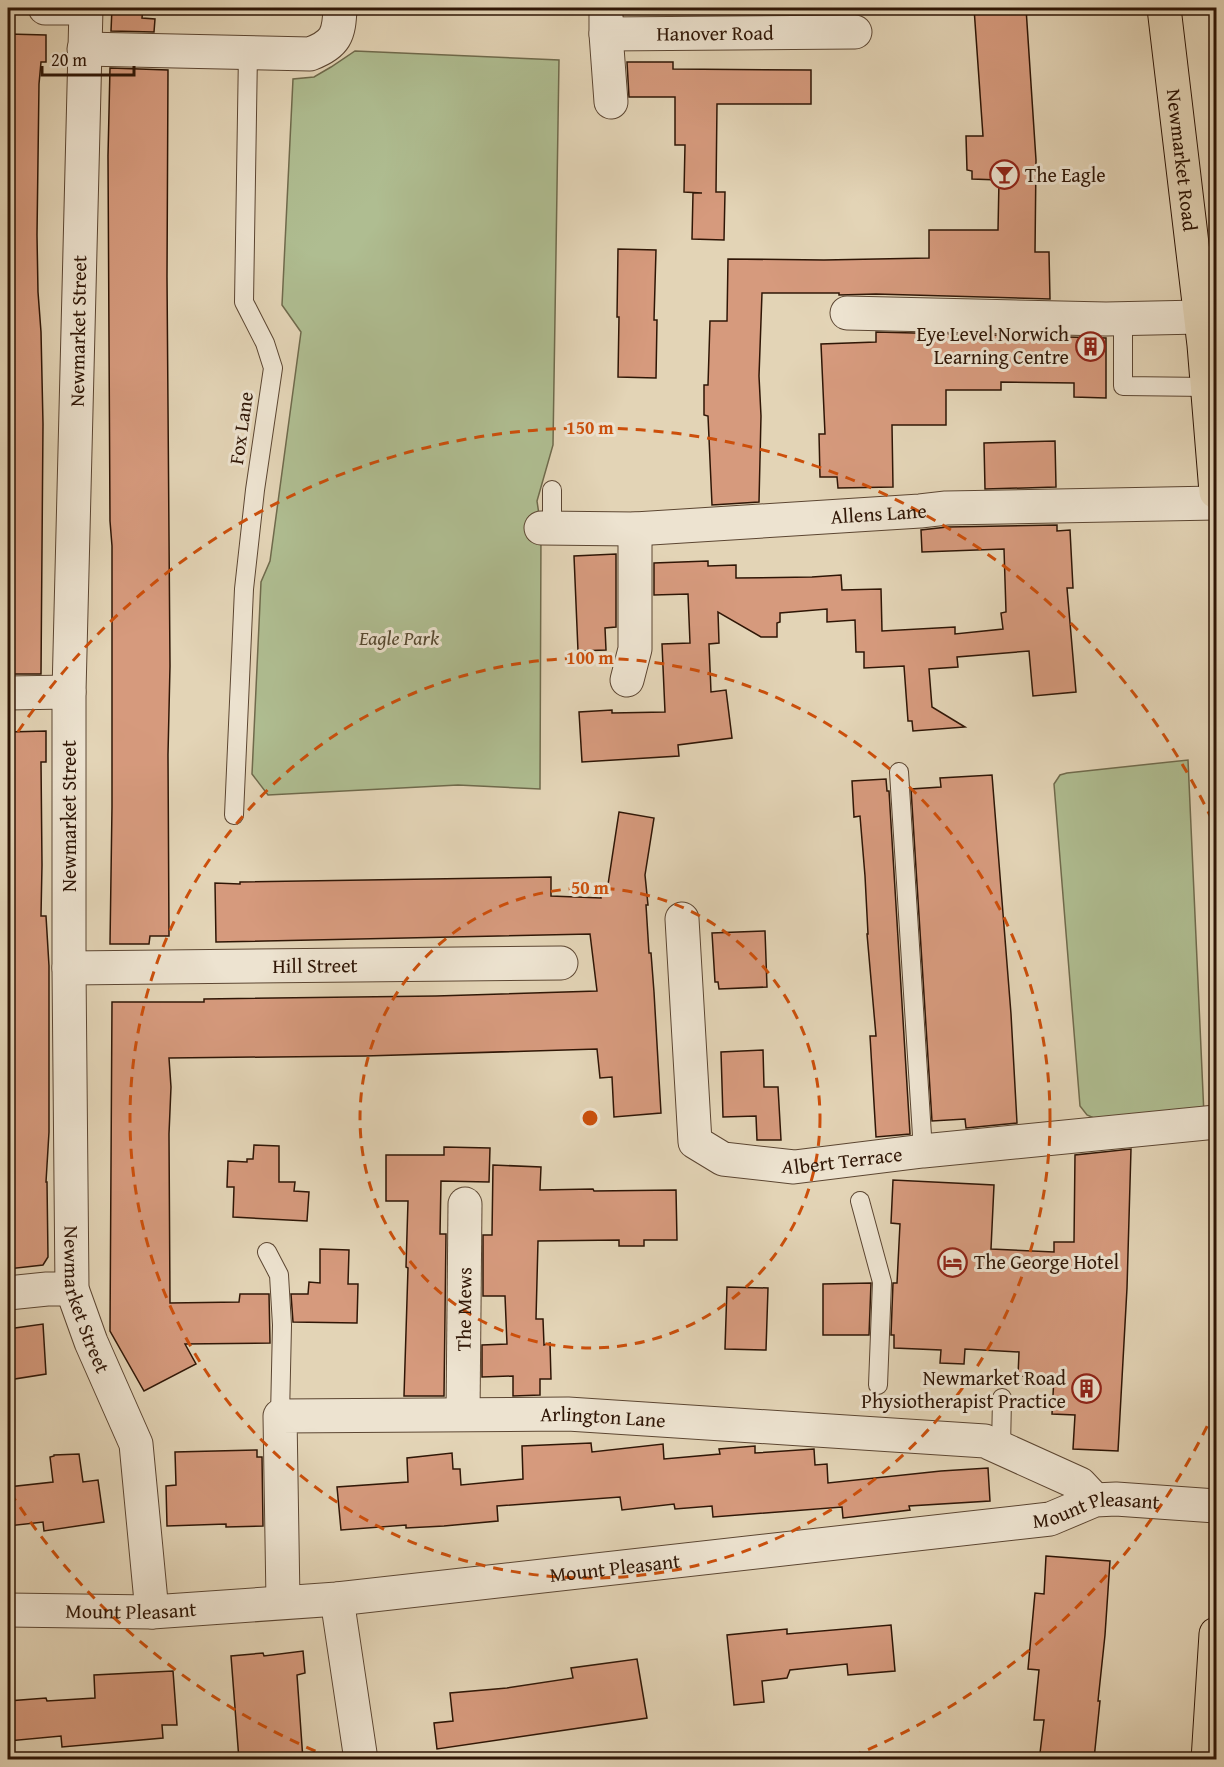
<svg xmlns="http://www.w3.org/2000/svg" width="1224" height="1767" viewBox="0 0 1224 1767" font-family="'Gentium Book Plus',serif">
  <style>
    .green { fill: #afbd91; stroke: #6f6a4c; stroke-width: 1.5 }
    .building { fill: #d69a7d; stroke: #2f1606; stroke-width: 1.5 }
    .lines { fill: none; stroke-linecap: round; stroke-linejoin: round }
    .lane-casing { stroke: #5c4632; stroke-width: 20 }
    .street-casing { stroke: #5c4632; stroke-width: 35 }
    .primary-casing { stroke: #2f1606; stroke-width: 35 }
    .lane { stroke: #ede3d0; stroke-width: 18 }
    .street { stroke: #ede3d0; stroke-width: 33 }
    .primary { stroke: #e3d4b6; stroke-width: 33 }
    .ring { fill: none; stroke: #cc4f0b; stroke-width: 3; stroke-dasharray: 10 8 }
    .labels { text-anchor: middle; stroke-width: 6; stroke-linejoin: round; paint-order: stroke }
    .street-label { font-size: 20px; fill: #2f1606; stroke: #ede3d0 }
    .poi-label { font-size: 20px; fill: #2f1606; stroke: #ede3d0; text-anchor: start }
    .park-label { font-size: 20px; font-style: italic; fill: #554830; stroke: #ede3d0 }
    .centre { fill: #cc4f0b; stroke: #ede3d0; stroke-width: 3 }
    .ring-label { font-size: 18px; text-anchor: middle; font-weight: bold; fill: #cc4f0b; stroke: #ede3d0; stroke-width: 6; stroke-linejoin: round; paint-order: stroke }
  </style>
  <rect width="100%" height="100%" fill="#e3d4b6"/>
  <filter id="stains"><feTurbulence type="fractalNoise" baseFrequency=".00333" numOctaves="4"/><feColorMatrix values="0 0 0 0 .2 0 0 0 0 .09 0 0 0 0 .02 0 0 0 .5 -.17"/></filter>
  <radialGradient id="worn" r=".72"><stop offset=".6" stop-color="#630" stop-opacity="0"/><stop offset="1" stop-color="#630" stop-opacity=".3"/></radialGradient>
  <g class="green">
    <polygon points="355,51 559,60 553,445 537,501 541,528 540,789 458,785 268,795 252,774 261,582 270,561 301,332 282,305 293,79 314,77 331,67"/>
    <polygon points="1188,760 1204,1115 1101,1121 1087,1115 1080,1106 1054,784 1060,775 1067,773"/>
  </g>
  <g class="building">
    <polygon points="112,8 143,8 142,18 155,19 154,32 111,31"/>
    <polygon points="974,8 1026,8 1036,160 1035,252 1049,252 1050,299 876,294 839,295 839,293 762,293 759,376 761,416 759,502 712,505 708,416 704,415 704,385 708,385 710,321 727,321 728,259 824,260 929,258 929,230 998,230 999,180 972,179 972,171 967,170 966,136 983,136"/>
    <polygon points="8,34 46,35 46,62 41,62 39,84 37,235 38,292 41,332 43,424 41,674 8,674"/>
    <polygon points="627,62 673,62 673,69 811,70 811,104 717,104 716,192 725,192 724,240 692,239 693,193 702,193 684,192 685,145 675,145 675,97 629,97"/>
    <polygon points="110,68 168,70 167,277 170,666 168,755 169,936 150,936 149,944 110,944 112,807 112,546 110,521 108,156"/>
    <polygon points="618,249 656,250 654,320 657,320 656,378 618,377 619,317 617,317"/>
    <polygon points="876,332 1106,338 1106,398 1074,397 1074,383 1001,382 1001,390 946,390 946,425 892,425 893,487 838,488 837,477 820,477 819,434 825,434 821,344 876,342"/>
    <polygon points="1055,441 1056,487 985,489 984,443"/>
    <polygon points="1057,525 1057,531 1070,530 1073,588 1067,588 1076,692 1033,696 1029,651 957,657 958,667 929,669 932,707 965,727 913,731 912,721 908,721 904,666 864,668 864,652 856,652 855,620 827,622 827,609 780,613 780,622 777,623 777,637 761,637 718,612 719,643 709,644 711,692 726,690 732,738 678,745 679,756 582,762 579,712 612,710 612,713 665,712 662,644 690,643 688,594 654,595 654,563 708,561 708,566 736,565 736,578 812,577 841,575 842,590 881,589 882,631 955,627 955,634 1003,629 1001,613 1006,612 1004,549 922,552 921,530 947,527"/>
    <polygon points="616,554 616,627 605,628 606,650 578,651 574,556"/>
    <polygon points="46,731 46,762 41,762 42,865 41,916 46,916 49,966 49,1132 46,1182 47,1182 48,1257 43,1265 8,1269 8,732"/>
    <polygon points="992,775 1011,1014 1017,1123 966,1128 965,1119 932,1121 911,789 941,787 940,778"/>
    <polygon points="886,779 887,791 889,791 910,1134 876,1137 870,1036 876,1036 867,934 868,934 865,876 860,816 854,817 852,781"/>
    <polygon points="619,812 654,818 645,875 648,905 646,905 649,953 651,953 654,992 661,1113 614,1117 612,1077 600,1078 597,1049 365,1056 169,1058 171,1087 169,1134 170,1303 239,1302 240,1294 269,1294 270,1343 185,1344 196,1364 144,1391 110,1331 112,1002 204,1002 204,999 436,996 597,991 590,934 216,942 215,883 240,884 240,882 551,877 551,896 601,898 600,891 607,891"/>
    <polygon points="765,931 767,987 719,989 718,982 715,982 712,933"/>
    <polygon points="763,1050 764,1087 778,1087 781,1140 757,1140 756,1116 723,1117 721,1052"/>
    <polygon points="254,1145 279,1146 279,1182 295,1182 294,1191 309,1192 307,1221 233,1217 234,1187 227,1187 228,1161 247,1162 247,1159 253,1159"/>
    <polygon points="444,1147 490,1148 489,1182 441,1181 440,1234 446,1234 444,1396 404,1396 408,1268 406,1267 408,1201 386,1201 386,1155 444,1155"/>
    <polygon points="1131,1149 1127,1288 1118,1451 1073,1449 1075,1415 1052,1414 1054,1377 1018,1376 1019,1352 965,1349 964,1364 940,1363 941,1350 894,1348 894,1335 891,1335 893,1283 897,1283 900,1224 891,1223 893,1180 994,1185 991,1249 1054,1252 1054,1242 1074,1242 1075,1155"/>
    <polygon points="493,1165 541,1167 540,1190 593,1189 594,1191 676,1190 677,1240 644,1240 644,1246 619,1246 619,1240 538,1241 536,1319 543,1319 544,1345 550,1343 551,1379 540,1379 540,1395 513,1396 513,1376 482,1377 482,1345 507,1344 505,1296 483,1296 483,1235 492,1235"/>
    <polygon points="320,1249 349,1250 348,1284 358,1284 357,1323 293,1322 291,1294 308,1294 309,1282 320,1283"/>
    <polygon points="871,1283 869,1335 823,1335 823,1284"/>
    <polygon points="727,1287 768,1288 766,1350 725,1349"/>
    <polygon points="43,1324 46,1374 8,1380 8,1329"/>
    <polygon points="591,1443 592,1452 663,1444 664,1459 720,1454 719,1449 755,1446 755,1453 814,1449 815,1465 827,1464 828,1483 941,1471 988,1468 990,1501 909,1506 910,1510 843,1518 842,1507 713,1517 712,1506 675,1509 674,1504 622,1510 620,1497 497,1506 498,1521 444,1526 406,1528 406,1525 341,1530 337,1487 408,1482 407,1458 452,1453 453,1469 460,1469 461,1485 523,1479 522,1446"/>
    <polygon points="257,1450 257,1457 262,1457 263,1526 226,1527 226,1524 167,1526 166,1486 176,1485 175,1452"/>
    <polygon points="79,1454 83,1482 98,1480 104,1522 44,1531 43,1522 8,1526 8,1487 53,1482 50,1457 54,1456 54,1455"/>
    <polygon points="1046,1556 1110,1561 1105,1635 1098,1701 1100,1701 1094,1759 1040,1753 1044,1720 1034,1720 1039,1670 1028,1669 1035,1593 1044,1594"/>
    <polygon points="891,1625 895,1671 848,1675 847,1664 790,1670 787,1678 762,1681 764,1702 734,1705 727,1635 787,1629 787,1634"/>
    <polygon points="303,1651 305,1673 297,1675 303,1760 239,1760 231,1656 263,1653 264,1656"/>
    <polygon points="637,1659 647,1718 437,1749 434,1723 453,1721 450,1693 507,1688 573,1678 571,1668"/>
    <polygon points="173,1671 177,1725 162,1725 163,1738 62,1747 61,1736 8,1741 8,1701 46,1698 47,1701 95,1698 94,1675"/>
  </g>
  <g class="lines">
    <defs>
      <g id="lane">
        <polyline points="1123,319 1123,386 1207,387"/>
        <polyline points="552,490 552,528"/>
        <polyline points="899,772 923,1151"/>
        <polyline points="234,815 244,589 255,490 273,368 265,343 244,302 248,52"/>
        <polyline points="860,1201 882,1282 878,1385"/>
        <polyline points="267,1252 279,1275 282,1325 280,1416"/>
        <polyline points="1001,1448 1002,1398"/>
      </g>
      <g id="street">
        <polyline points="45,8 86,8"/>
        <path id="s1" d="M86 8 69 692V968L72 1289 91 1342 136 1444 152 1612"/>
        <path id="s2" d="M606 8V34L855 32"/>
        <polyline points="606,34 611,102"/>
        <path d="M84 49 310 54C336 44 339 35 340 8"/>
        <polyline points="847,313 1106,319 1200,317"/>
        <path id="s3" d="M541 528 635 529 920 511 946 508 1216 503"/>
        <polyline points="627,680 635,649 635,529"/>
        <polyline points="8,693 69,692"/>
        <path id="s4" d="M682 919 695 1142 723 1159 794 1167 923 1151 1216 1122"/>
        <path id="s5" d="M69 968 561 963"/>
        <polyline points="8,1293 47,1289 72,1289"/>
        <path id="s6" d="M463 1414 465 1204"/>
        <polyline points="337,1599 361,1760"/>
        <path id="s7" d="M283 1601 280 1416 568 1414 985 1441 1080 1484 1095 1500"/>
        <path id="s8" d="M8 1610 152 1612 337 1599 1050 1519 1095 1500 1116 1499 1216 1506"/>
      </g>
      <g id="primary">
        <path id="s9" d="M1164 8 1204 345 1216 492"/>
        <polyline points="1208,1760 1216,1634"/>
      </g>
    </defs>
    <use href="#lane" class="lane-casing"/>
    <use href="#street" class="street-casing"/>
    <use href="#primary" class="primary-casing"/>
    <use href="#lane" class="lane"/>
    <use href="#street" class="street"/>
    <use href="#primary" class="primary"/>
  </g>
  <g class="ring">
    <circle cx="590" cy="1118" r="230"/>
    <circle cx="590" cy="1118" r="460"/>
    <path d="M1215 1410A690 690 0 0 1 848 1758M332 1758A690 690 0 0 1 8 1489M8 747A690 690 0 0 1 1215 826"/>
  </g>
  <defs>
    <symbol id="bar-ring" viewBox="-11 -11 22 22"><circle r="9.5" fill="#ede3d0" stroke="#8f2418" stroke-width="1.5"/><path d="M-6-5H6L.8 .8V4.5H3.5V6h-7V4.5H-.8V.8Z" fill="#8f2418"/></symbol>
    <symbol id="building-ring" viewBox="-11 -11 22 22"><circle r="9.5" fill="#ede3d0" stroke="#8f2418" stroke-width="1.5"/><path d="M-4-6H4V6H1V3H-1V6H-4ZM-2.5-4.3h1.7v1.8h-1.7ZM.8-4.3h1.7v1.8H.8ZM-2.5-1h1.7V.8h-1.7ZM.8-1h1.7V.8H.8Z" fill="#8f2418"/></symbol>
    <symbol id="hotel-ring" viewBox="-11 -11 22 22"><circle r="9.5" fill="#ede3d0" stroke="#8f2418" stroke-width="1.5"/><path d="M-6-4.5h1.5V1H6V5H4.5V3h-9V5H-6ZM-4 0a1.8 1.8 0 1 1 3.6 0ZM.5 0V-2.5h3Q6-2.5 6 0Z" fill="#8f2418"/></symbol>
  </defs>
  <g fill-rule="evenodd">
    <use href="#bar-ring" x="988" y="158" width="33" height="33"/>
    <use href="#building-ring" x="1074" y="330" width="33" height="33"/>
    <use href="#hotel-ring" x="936" y="1246" width="33" height="33"/>
    <use href="#building-ring" x="1070" y="1372" width="33" height="33"/>
  </g>
  <g class="labels">
    <g class="street-label">
      <text dy="7" stroke="none"><textPath href="#s2" startOffset="135">Hanover Road</textPath></text>
      <text dy="7" stroke="none"><textPath href="#s9" startOffset="153">Newmarket Road</textPath></text>
      <text transform="translate(78 331) rotate(-89)" y="7">Newmarket Street</text>
      <text transform="translate(241 428) rotate(-82)" y="7">Fox Lane</text>
      <text dy="7" stroke="none"><textPath href="#s3" startOffset="338">Allens Lane</textPath></text>
      <text transform="translate(69 816) rotate(-90)" y="7">Newmarket Street</text>
      <text dy="7" stroke="none"><textPath href="#s5" startOffset="246">Hill Street</textPath></text>
      <text dy="7" stroke="none"><textPath href="#s4" startOffset="376">Albert Terrace</textPath></text>
      <text dy="7" stroke="none"><textPath href="#s1" startOffset="1294">Newmarket Street</textPath></text>
      <text dy="7" stroke="none"><textPath href="#s6" startOffset="105">The Mews</textPath></text>
      <text dy="7" stroke="none"><textPath href="#s7" startOffset="508">Arlington Lane</textPath></text>
      <text dy="7" stroke="none"><textPath href="#s8" startOffset="1095">Mount Pleasant</textPath></text>
      <text dy="7" stroke="none"><textPath href="#s8" startOffset="609">Mount Pleasant</textPath></text>
      <text dy="7" stroke="none"><textPath href="#s8" startOffset="123">Mount Pleasant</textPath></text>
    </g>
    <g class="poi-label">
      <text x="1025" y="182">The Eagle</text>
      <text x="1069" y="341" text-anchor="end">Eye Level Norwich<tspan x="1069" dy="23">Learning Centre</tspan></text>
      <text x="974" y="1269">The George Hotel</text>
      <text x="1066" y="1385" text-anchor="end">Newmarket Road<tspan x="1066" dy="23">Physiotherapist Practice</tspan></text>
    </g>
    <g class="park-label">
      <text x="399" y="645">Eagle Park</text>
    </g>
  </g>
  <circle cx="590" cy="1118" r="9" class="centre"/>
  <g class="ring-label">
    <text x="590" y="434">150 m</text>
    <text x="590" y="664">100 m</text>
    <text x="590" y="894">50 m</text>
  </g>
  <rect width="1224" height="1767" fill="none" stroke="#e3d4b6" stroke-width="30"/>
  <rect x="9" y="9" width="1206" height="1749" fill="none" stroke="#2f1606" stroke-width="3"/>
  <rect x="15" y="15" width="1194" height="1737" fill="none" stroke="#2f1606" stroke-width="1.5"/>
  <path d="M42 66v9h92v-9" fill="none" stroke="#2f1606" stroke-width="3"/>
  <text x="51" y="66" font-size="18" fill="#2f1606" stroke="#ede3d0" stroke-width="4.5" paint-order="stroke">20 m</text>
  <rect width="100%" height="100%" filter="url(#stains)"/>
  <rect width="100%" height="100%" fill="url(#worn)"/>
</svg>
